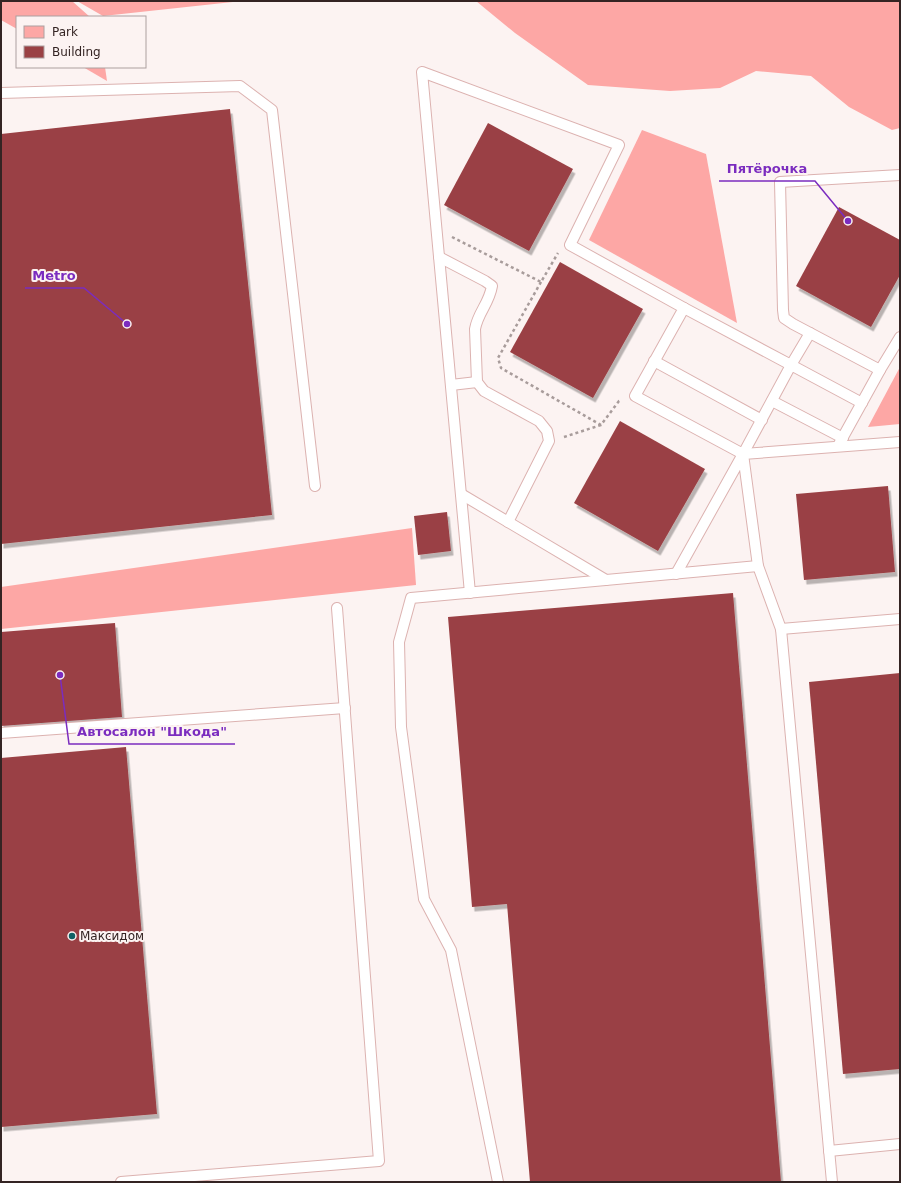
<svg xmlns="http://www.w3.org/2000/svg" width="901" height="1183" viewBox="0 0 901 1183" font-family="'DejaVu Sans',sans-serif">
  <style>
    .green { fill: #fda7a5 }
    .building { fill: #9a4144; filter: url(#shadow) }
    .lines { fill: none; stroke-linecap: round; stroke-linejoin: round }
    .service-casing { stroke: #dcb2b0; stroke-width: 12 }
    .path { stroke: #a89c9b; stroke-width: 2.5; stroke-dasharray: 3 3; stroke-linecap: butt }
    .service { stroke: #fff; stroke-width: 10 }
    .poi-dot { fill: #106165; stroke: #fcf3f2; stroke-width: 1.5 }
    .labels { text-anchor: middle; stroke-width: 4; stroke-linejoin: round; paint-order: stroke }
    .poi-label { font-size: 12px; fill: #342423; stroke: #fcf3f2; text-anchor: start }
    .leader { fill: none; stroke: #7b2cbf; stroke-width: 1.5 }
    .callout-dot { fill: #7b2cbf; stroke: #fcf3f2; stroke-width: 1.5 }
    .callout-label { font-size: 13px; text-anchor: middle; font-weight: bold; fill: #7b2cbf; stroke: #fcf3f2; stroke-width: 4; stroke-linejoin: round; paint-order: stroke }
  </style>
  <defs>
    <filter id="shadow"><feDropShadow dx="2.5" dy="4.5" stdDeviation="0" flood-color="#0004"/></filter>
  </defs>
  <rect width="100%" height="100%" fill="#fcf3f2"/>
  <g class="green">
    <polygon points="1,1 72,1 90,17 17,17 17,29 1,20"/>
    <polygon points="77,1 242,1 103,16"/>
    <polygon points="476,1 900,1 900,128 892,130 849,107 811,76 756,71 720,88 670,91 588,85 515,33"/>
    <polygon points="83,67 105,67 107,81"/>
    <polygon points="642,130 706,154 737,323 589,240"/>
    <polygon points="900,367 900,424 868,427"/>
    <polygon points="412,528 416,585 1,629 1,587"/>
  </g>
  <g class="building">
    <polygon points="230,109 272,515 1,544 1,134"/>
    <polygon points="488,123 573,169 529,251 444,205"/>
    <polygon points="839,207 900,240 900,275 871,327 796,286"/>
    <polygon points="560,262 643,309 593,398 510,352"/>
    <polygon points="620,421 705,469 658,551 574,503"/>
    <polygon points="888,486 895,572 804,580 796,494"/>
    <polygon points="447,512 451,551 418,555 414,516"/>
    <polygon points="733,593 781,1182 530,1182 507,904 472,907 448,617"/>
    <polygon points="115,623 122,717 1,726 1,632"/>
    <polygon points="900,673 900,1069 843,1074 809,682"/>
    <polygon points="126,747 157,1114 1,1127 1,758"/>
  </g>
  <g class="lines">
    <defs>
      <g id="service">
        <polyline points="1,93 240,86 272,110 315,486"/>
        <polyline points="900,175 780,182 783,310 784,318 793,324 880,370 900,337"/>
        <path d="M439 257 485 281 492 286C489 304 478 312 475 329L477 382 484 391 539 421 547 431 549 441 508 522"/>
        <polyline points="684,308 791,365 810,333"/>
        <polyline points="654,361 762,420"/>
        <polyline points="451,385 477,382"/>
        <polyline points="772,401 843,438"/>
        <polyline points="838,446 880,370"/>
        <polyline points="743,454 791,365 862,403"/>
        <polyline points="461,494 606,580"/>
        <polyline points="676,574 743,454 758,566 781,629 832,1182"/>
        <polyline points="470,593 422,72 619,145 570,245 684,308 635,396 743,454 900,442"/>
        <polyline points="781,629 900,619"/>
        <polyline points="1,733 345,708"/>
        <polyline points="829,1151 900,1144"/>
        <polyline points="121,1182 379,1161 337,608"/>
        <polyline points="498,1182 451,950 424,899 401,727 399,642 411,598 758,566"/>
      </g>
    </defs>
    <use href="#service" class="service-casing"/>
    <g class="path">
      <polyline points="452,237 541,282 558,253"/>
      <polyline points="541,282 498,358 501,368 601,425"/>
      <polyline points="564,437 601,425 619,401 621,401"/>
    </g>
    <use href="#service" class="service"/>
  </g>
  <circle class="poi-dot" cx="72" cy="936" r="4"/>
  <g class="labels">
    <g class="poi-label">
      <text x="80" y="940">Максидом</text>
    </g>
  </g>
  <path class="leader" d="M848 221L815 181H719M127 324L84 288H25M60 675L69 744H235"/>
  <g class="callout-dot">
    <circle cx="848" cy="221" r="4"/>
    <circle cx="127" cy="324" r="4"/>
    <circle cx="60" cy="675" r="4"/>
  </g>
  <g class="callout-label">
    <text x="767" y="173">Пятёрочка</text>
    <text x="54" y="280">Metro</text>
    <text x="152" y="736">Автосалон "Шкода"</text>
  </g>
  <rect width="901" height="1183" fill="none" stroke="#342423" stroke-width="4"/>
  <rect x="16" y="16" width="130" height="52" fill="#fcf3f2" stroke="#aca09f"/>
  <rect x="24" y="26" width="20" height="12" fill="#fda7a5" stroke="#aca09f"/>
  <text x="52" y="36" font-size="12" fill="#342423">Park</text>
  <rect x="24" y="46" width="20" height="12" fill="#9a4144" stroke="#aca09f"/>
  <text x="52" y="56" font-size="12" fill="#342423">Building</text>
</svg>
